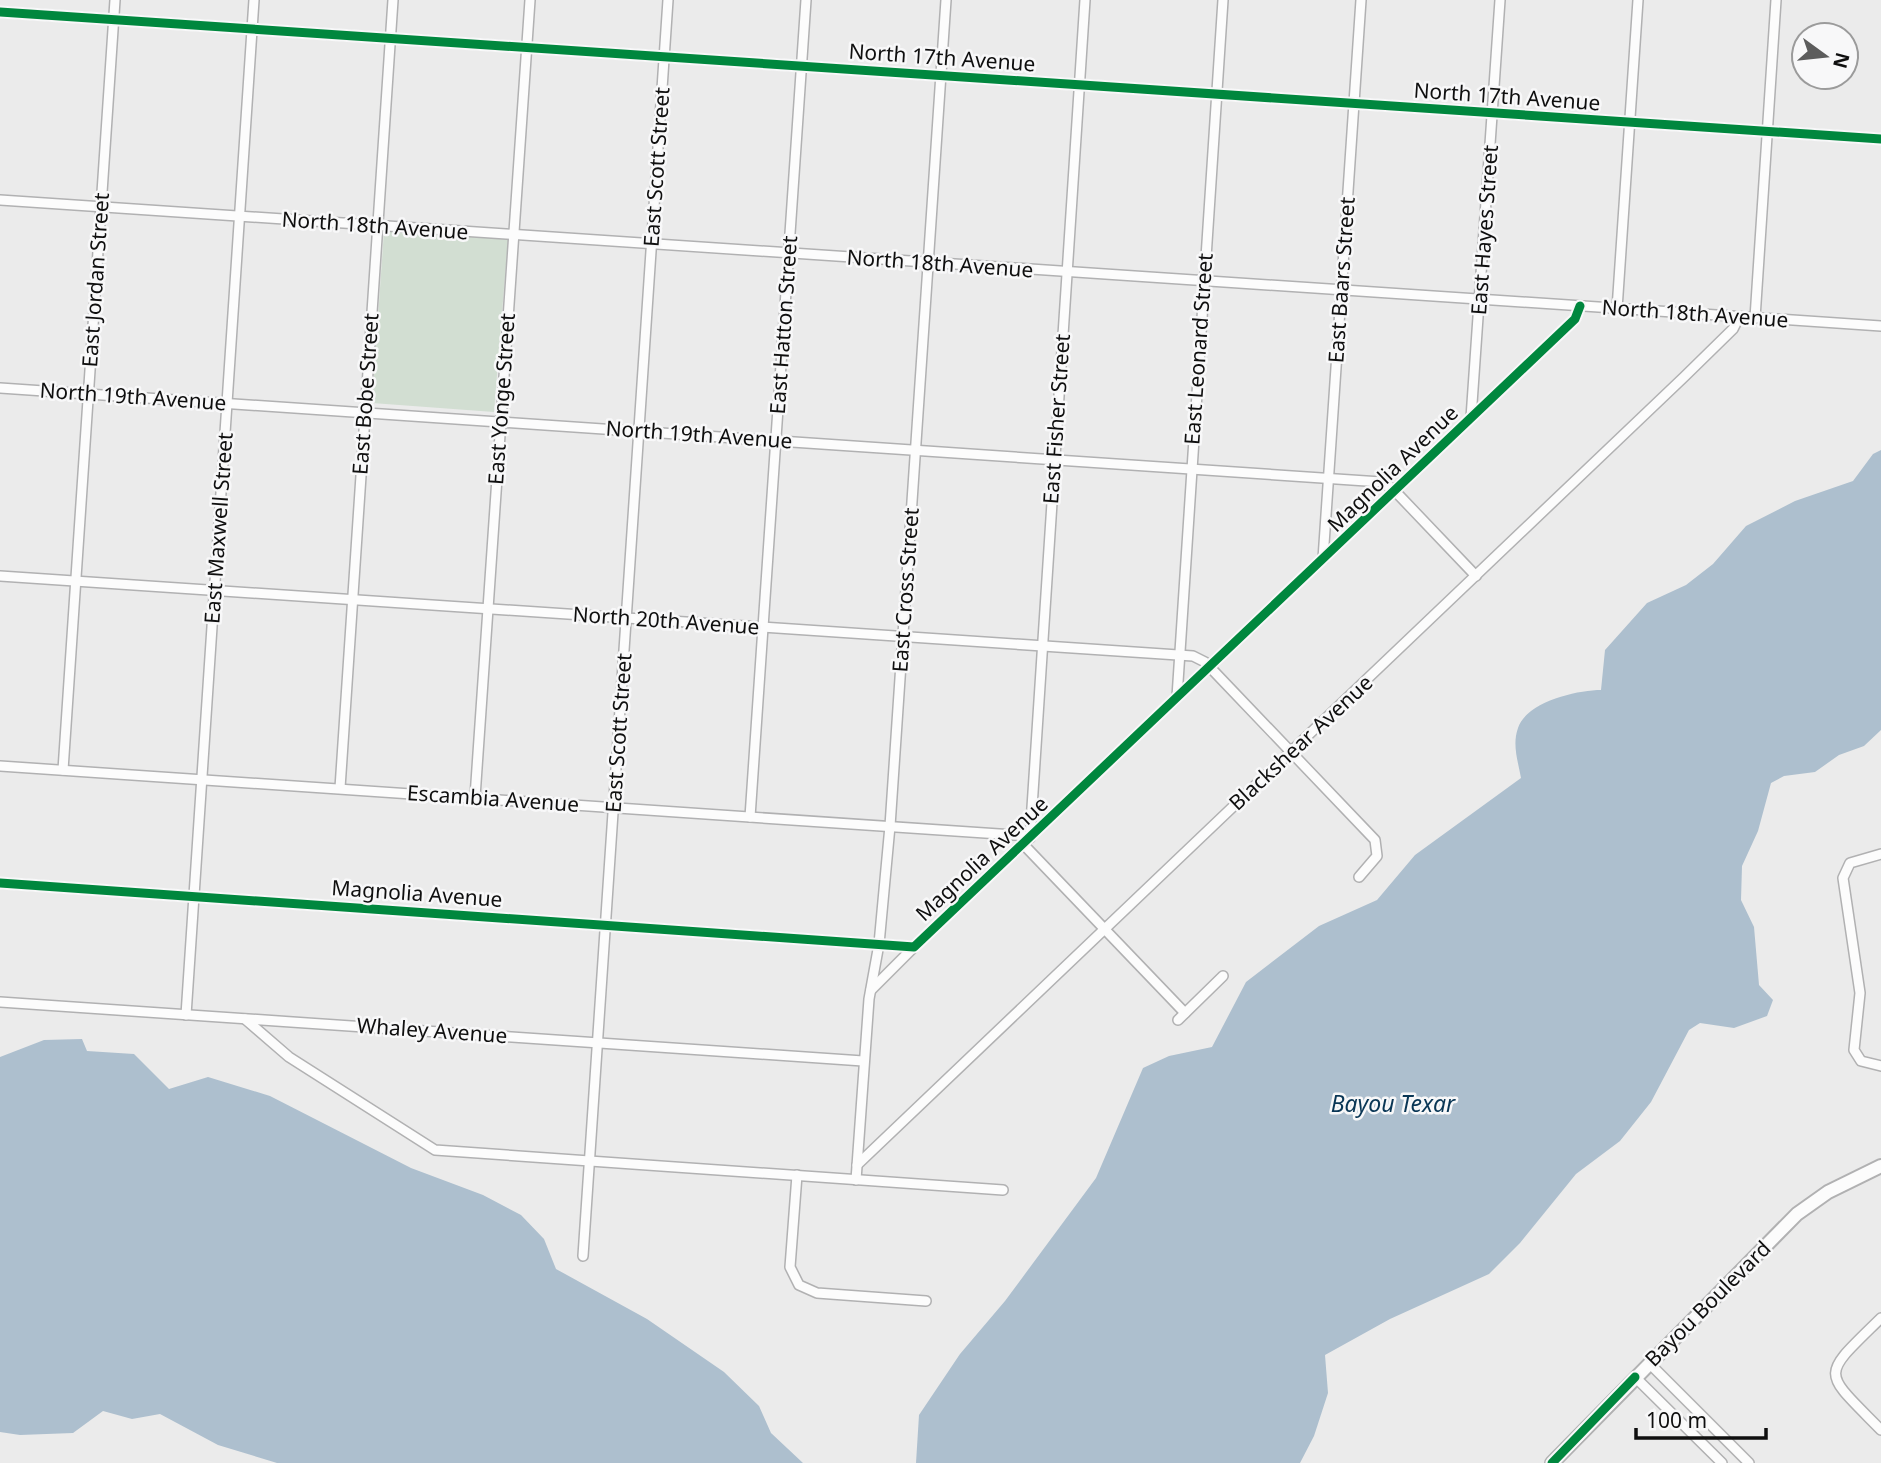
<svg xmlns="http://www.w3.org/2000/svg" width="1881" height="1463" viewBox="0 0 1881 1463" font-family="'Noto Sans',sans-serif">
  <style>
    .green { fill: #d2ded2 }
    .water { fill: #adbfce }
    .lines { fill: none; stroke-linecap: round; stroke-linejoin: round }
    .minor-casing { stroke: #b1b1b2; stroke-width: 12 }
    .major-casing { stroke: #b1b1b2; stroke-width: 16 }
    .minor { stroke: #fcfcfc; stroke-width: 9 }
    .major { stroke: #fcfcfc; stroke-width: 12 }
    .cycleway-casing { stroke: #f8f8f9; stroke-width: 13 }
    .cycleway { stroke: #00873e; stroke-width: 9 }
    .labels { text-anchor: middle; stroke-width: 5; stroke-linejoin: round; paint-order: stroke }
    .street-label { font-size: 21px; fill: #0f0f0f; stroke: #f8f8f9 }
    .water-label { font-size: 23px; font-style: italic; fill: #093655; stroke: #f8f8f9 }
  </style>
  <rect width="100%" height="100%" fill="#ebebeb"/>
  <polygon class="green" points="384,231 508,239 494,412 372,403"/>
  <g class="water">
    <path d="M1881 450V730L1864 746 1839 755 1815 772 1784 776 1771 783 1758 831 1742 866 1741 900 1754 927 1759 985 1773 1000 1767 1016 1734 1028 1700 1023 1689 1030 1651 1102 1620 1141 1576 1174 1520 1243 1489 1274 1390 1319 1325 1355 1328 1393 1314 1436 1300 1463H916L919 1415 960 1354 1005 1301 1096 1178 1143 1068 1169 1056 1212 1047 1246 982 1319 926 1377 900 1415 855 1521 778C1518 761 1512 745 1518 728 1526 702 1577 690 1601 690L1605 650 1647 603 1686 585 1713 564 1746 526 1795 501 1853 481 1873 454Z"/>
    <polygon points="82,1039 87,1051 134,1054 169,1089 208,1077 270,1096 411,1168 483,1195 521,1215 544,1239 556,1269 647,1319 724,1372 759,1406 771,1433 803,1463 277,1463 218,1445 160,1414 132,1419 103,1411 73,1433 20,1435 0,1432 0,1057 44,1040"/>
  </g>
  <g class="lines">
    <defs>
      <g id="minor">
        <polyline points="0,12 1881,139"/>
        <polyline points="0,200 1881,326"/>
        <polyline points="1617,309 1638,0"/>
        <polyline points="1755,318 1776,0"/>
        <polyline points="0,388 1381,482 1393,489 1476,576"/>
        <polyline points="1471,418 1500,0"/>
        <polyline points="1323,559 1361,0"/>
        <polyline points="0,576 1193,656 1205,662 1375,840 1377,856 1359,877"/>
        <polyline points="1177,697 1223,0"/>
        <polyline points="0,766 1028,836"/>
        <polyline points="63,770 115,0"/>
        <polyline points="340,788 393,0"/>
        <polyline points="475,797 530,0"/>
        <polyline points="750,817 806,0"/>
        <polyline points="1030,838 1085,0"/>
        <polyline points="1023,844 1185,1013"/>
        <polyline points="1881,854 1850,863 1843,878 1860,993 1854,1050 1861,1061 1881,1066"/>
        <polyline points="0,883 914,947 1575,319 1580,306"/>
        <polyline points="871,990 914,947"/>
        <polyline points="0,1002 863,1061"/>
        <polyline points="186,1015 254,0"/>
        <polyline points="245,1019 289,1057 435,1150 1003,1190"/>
        <polyline points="1178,1020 1223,976"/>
        <polyline points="857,1165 1684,377 1733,329 1739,317"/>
        <polyline points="797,1175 790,1267 799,1285 817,1293 926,1301"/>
        <polyline points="856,1180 869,999 879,944 890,826 946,0"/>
        <polyline points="583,1256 668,0"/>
        <path d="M1881 1318C1820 1378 1821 1369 1881 1430"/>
        <polyline points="1649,1363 1749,1463"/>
        <polyline points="1635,1377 1722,1463"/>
      </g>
      <polyline id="major" points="1552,1463 1797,1214 1828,1192 1881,1166"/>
    </defs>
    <use href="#minor" class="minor-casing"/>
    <use href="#major" class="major-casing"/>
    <use href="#minor" class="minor"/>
    <use href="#major" class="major"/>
    <defs>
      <g id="cycleway">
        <polyline points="0,12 1881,139"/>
        <polyline points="0,883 914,947 1575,319 1580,306"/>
        <polyline points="1552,1463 1635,1377"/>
      </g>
    </defs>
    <use href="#cycleway" class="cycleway-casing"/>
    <use href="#cycleway" class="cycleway"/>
  </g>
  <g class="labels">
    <g class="street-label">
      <text transform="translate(942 58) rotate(4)" y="7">North 17th Avenue</text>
      <text transform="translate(1507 97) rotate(4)" y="7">North 17th Avenue</text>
      <text transform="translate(657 167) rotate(-86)" y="7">East Scott Street</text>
      <text transform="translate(375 226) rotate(4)" y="7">North 18th Avenue</text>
      <text transform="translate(1485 230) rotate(-86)" y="7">East Hayes Street</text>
      <text transform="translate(940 264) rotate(4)" y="7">North 18th Avenue</text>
      <text transform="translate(96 280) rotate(-86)" y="7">East Jordan Street</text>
      <text transform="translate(1342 280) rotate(-86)" y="7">East Baars Street</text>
      <text transform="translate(1695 314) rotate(4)" y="7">North 18th Avenue</text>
      <text transform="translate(784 325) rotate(-86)" y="7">East Hatton Street</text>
      <text transform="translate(1199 349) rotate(-86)" y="7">East Leonard Street</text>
      <text transform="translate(366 394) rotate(-86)" y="7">East Bobe Street</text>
      <text transform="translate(133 397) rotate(4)" y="7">North 19th Avenue</text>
      <text transform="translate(502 399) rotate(-86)" y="7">East Yonge Street</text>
      <text transform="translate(1057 419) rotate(-86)" y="7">East Fisher Street</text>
      <text transform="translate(699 435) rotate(4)" y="7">North 19th Avenue</text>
      <text transform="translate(1393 469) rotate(-44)" y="7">Magnolia Avenue</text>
      <text transform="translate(219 528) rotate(-86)" y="7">East Maxwell Street</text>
      <text transform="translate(906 590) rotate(-86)" y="7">East Cross Street</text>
      <text transform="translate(666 621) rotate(4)" y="7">North 20th Avenue</text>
      <text transform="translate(619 733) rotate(-86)" y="7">East Scott Street</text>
      <text transform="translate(1301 743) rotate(-43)" y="7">Blackshear Avenue</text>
      <text transform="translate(493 799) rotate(4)" y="7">Escambia Avenue</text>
      <text transform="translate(982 859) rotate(-43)" y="7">Magnolia Avenue</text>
      <text transform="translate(417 894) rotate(4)" y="7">Magnolia Avenue</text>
      <text transform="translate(432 1031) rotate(4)" y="7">Whaley Avenue</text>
      <text transform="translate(1708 1304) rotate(-45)" y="7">Bayou Boulevard</text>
    </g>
    <g class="water-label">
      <text x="1393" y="1112">Bayou Texar</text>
    </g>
  </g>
  <g transform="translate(1825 56) rotate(105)"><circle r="33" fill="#f8f8f9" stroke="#9b9b9b" stroke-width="2"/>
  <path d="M0-5L12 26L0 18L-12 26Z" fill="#5c5c5c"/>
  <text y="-10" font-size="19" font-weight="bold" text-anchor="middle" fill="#0f0f0f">N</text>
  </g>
  <path d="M1636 1428v10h130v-10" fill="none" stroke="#0f0f0f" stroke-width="3.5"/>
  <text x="1646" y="1428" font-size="21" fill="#0f0f0f" stroke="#f8f8f9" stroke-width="5" paint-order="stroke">100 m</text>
</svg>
